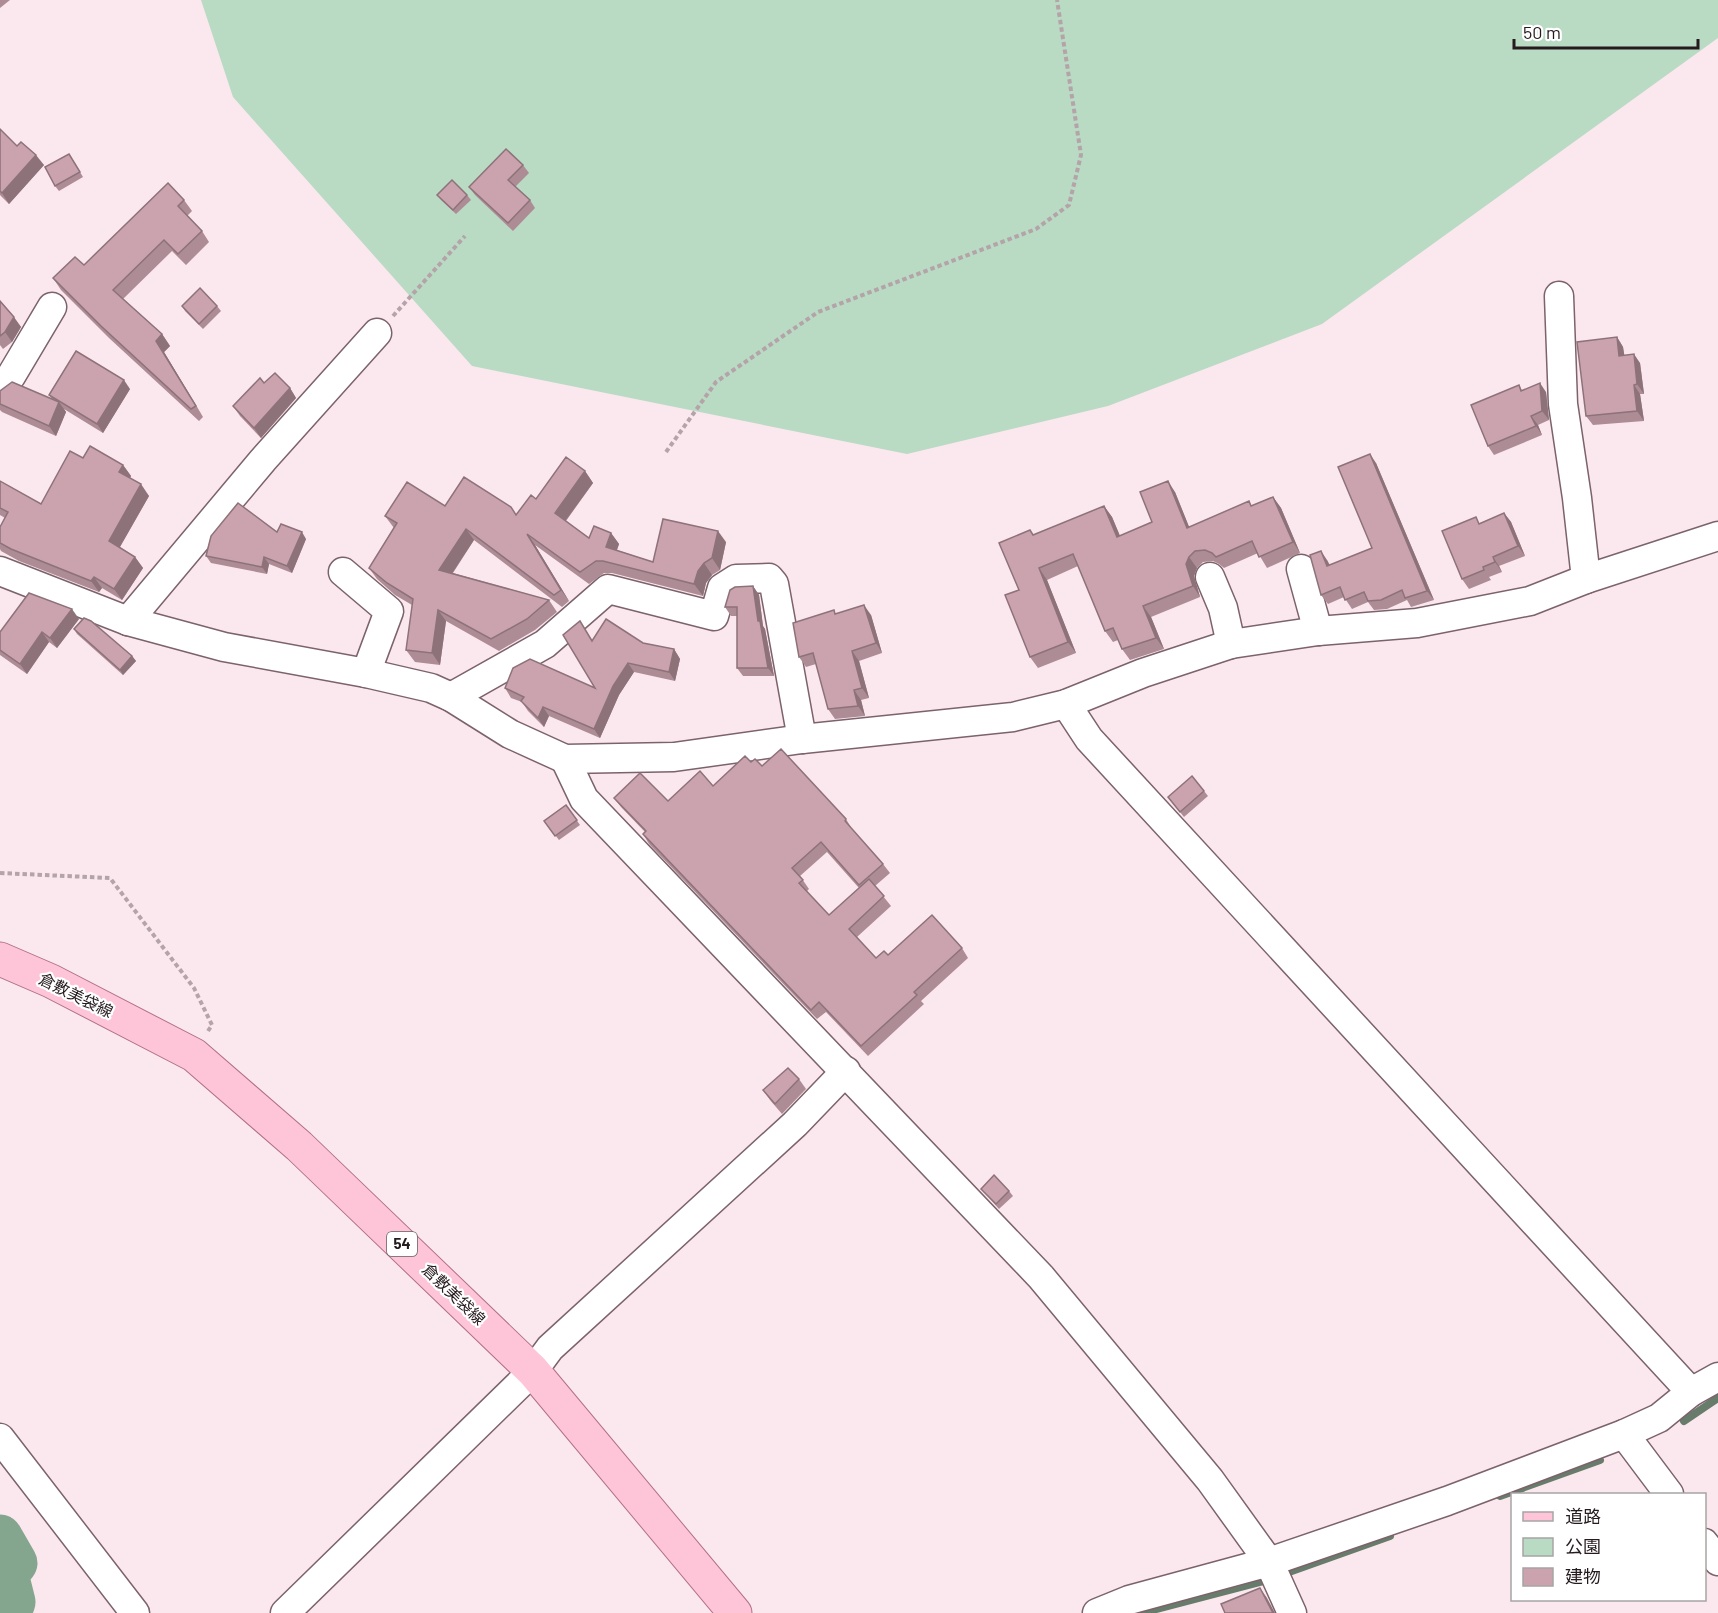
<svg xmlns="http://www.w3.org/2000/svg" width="1718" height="1613" viewBox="0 0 1718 1613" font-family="Barlow,'Noto Sans JP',sans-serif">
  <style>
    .green { fill: #b9dac3 }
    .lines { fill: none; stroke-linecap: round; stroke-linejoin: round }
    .stream { stroke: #687c6c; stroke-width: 8 }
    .river { stroke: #84a58e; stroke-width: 45 }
    .minor-casing { stroke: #7c626b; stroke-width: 31 }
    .primary-casing { stroke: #b17087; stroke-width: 35 }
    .path { stroke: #b4a4a9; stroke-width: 4; stroke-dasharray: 4.5 3; stroke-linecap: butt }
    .minor { stroke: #fff; stroke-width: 28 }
    .primary { stroke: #fec5d9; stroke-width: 33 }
    .wall { fill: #ae8c96; fill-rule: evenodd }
    .shaded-wall { fill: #8d727a }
    .building { fill: #caa3af; stroke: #8d727a; stroke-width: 1.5 }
    .labels { text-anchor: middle; stroke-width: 4.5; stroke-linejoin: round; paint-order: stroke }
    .shield { fill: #fff; stroke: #665f62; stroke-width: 1.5 }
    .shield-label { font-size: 15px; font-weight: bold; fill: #251b1e }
    .street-label { font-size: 16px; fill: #251b1e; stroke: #fff }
  </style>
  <rect width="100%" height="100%" fill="#fbe8ee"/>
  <polygon class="green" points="201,0 1718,0 1718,38 1322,324 1108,406 907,454 472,366 233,97"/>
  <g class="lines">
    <g class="stream">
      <polyline points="1684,1421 1718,1398"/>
      <polyline points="1500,1496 1600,1460"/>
      <polyline points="1141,1613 1264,1581 1390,1536"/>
    </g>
    <polyline class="river" points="0,1537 15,1563 6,1574 13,1602 9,1613"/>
    <defs>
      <g id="minor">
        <polyline points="1559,296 1563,404 1577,498 1586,579"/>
        <polyline points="0,387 11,376 52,307"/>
        <polyline points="1301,569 1318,631"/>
        <polyline points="0,571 128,621 224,647 366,673 431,688 451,697 510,734 565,759 674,757 802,739 1013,717 1066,704 1143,673 1231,644 1318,631 1417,623 1530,601 1586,579 1718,536"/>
        <polyline points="343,572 389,611 366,673"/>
        <polyline points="1210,577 1223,608 1231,644"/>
        <polyline points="128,621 263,460 377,333"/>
        <polyline points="451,697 545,644 608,589 714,616 722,588 736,579 769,578 774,584 802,739"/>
        <polyline points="1066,704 1089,739 1691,1392"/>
        <polyline points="565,759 584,799 1041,1277 1210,1480 1269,1562 1292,1613"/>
        <polyline points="1624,1434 1669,1494"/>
        <polyline points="0,1438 135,1613"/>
        <polyline points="1704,1543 1718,1561"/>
        <polyline points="285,1613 533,1371 550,1348 795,1124 846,1071"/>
        <polyline points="1097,1613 1129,1600 1269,1562 1447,1501 1624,1434 1659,1418 1691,1392 1718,1377"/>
      </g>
      <polyline id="primary" points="0,959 51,981 194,1055 299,1146 533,1371 735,1613"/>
    </defs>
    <use href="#minor" class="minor-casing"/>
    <use href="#primary" class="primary-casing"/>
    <g class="path">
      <polyline points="393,316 465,236"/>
      <polyline points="666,452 716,382 818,312 1036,229 1069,205 1081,155 1057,0"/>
      <polyline points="0,873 110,878 194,988 212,1025 208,1031"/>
    </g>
    <use href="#minor" class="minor"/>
    <use href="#primary" class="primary"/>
  </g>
  <g class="wall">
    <polygon points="0,0 10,0 0,8"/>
    <polygon points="0,129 17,146 44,165 9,204 0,195"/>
    <polygon points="69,154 83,177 59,191 55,186"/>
    <polygon points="523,165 529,173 515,187 530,200 535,208 513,231 475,195 469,187"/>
    <polygon points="437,195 467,195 471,200 456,214 441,200"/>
    <polygon points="184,200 192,211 187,216 202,231 209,242 186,265 172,251 123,299 162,334 170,346 164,352 203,417 199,421 109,338 61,290 53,278 84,265"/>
    <polygon points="0,301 21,327 12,342 3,349 0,345"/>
    <polygon points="182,306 217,306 221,311 203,329 185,311"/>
    <polygon points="1617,337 1623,347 1624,355 1640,363 1644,394 1640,394 1644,421 1593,425 1586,416"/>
    <polygon points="264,383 290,388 296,398 261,438 240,416 233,406"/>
    <polygon points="1519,385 1522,390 1546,392 1549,420 1538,425 1542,435 1494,455 1488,446"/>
    <polygon points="130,389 103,433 64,409 66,412 56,436 2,412 0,410 0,391 52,399 49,395"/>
    <polygon points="83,458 123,465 131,476 130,478 149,496 120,547 135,557 143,568 122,600 102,588 99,592 19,561 1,551 0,549 0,527 5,518 0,515 0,481 41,504"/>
    <polygon points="1376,463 1434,600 1411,607 1407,600 1387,609 1374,610 1368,602 1352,609 1344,597 1328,604 1321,595 1327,560 1330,565 1372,548"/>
    <polygon points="585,471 593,483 566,521 589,538 611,533 619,544 617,550 653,562 726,542 720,570 712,575 706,583 703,596 612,573 604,573 589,584 535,545 569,601 562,607 474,540 453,573 549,600 557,612 535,630 499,651 446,621 440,665 415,662 406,650 412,605 395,595 377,579 369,568 394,528 385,516 445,506 517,515 536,499"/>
    <polygon points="1175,492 1189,527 1252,506 1273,497 1281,508 1300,553 1267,568 1258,553 1224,568 1219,564 1213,561 1203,562 1197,568 1194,576 1200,597 1151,617 1164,649 1130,660 1122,649 1118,640 1113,642 1105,631 1078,566 1047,580 1076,653 1038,668 1030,657 1019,590 1034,535 1104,506 1112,517 1120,536 1152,522"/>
    <polygon points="1504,513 1511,522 1525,556 1499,566 1502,572 1489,577 1491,580 1469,589 1462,579 1480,523"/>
    <polygon points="277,532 306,539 292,573 269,564 267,574 211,563 206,556"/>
    <polygon points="753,586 759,595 763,626 765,629 774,676 743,676 737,668 737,616 731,616 725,607"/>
    <polygon points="836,614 871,615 882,653 859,661 869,698 861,700 865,716 835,719 828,709 816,664 806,667 799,657"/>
    <polygon points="79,619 57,648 49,642 27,674 0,655 0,632"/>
    <polygon points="580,621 592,640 643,643 674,649 680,659 675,681 634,672 619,695 600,738 549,716 544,727 528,711 522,702 511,698 505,688 595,688"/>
    <polygon points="74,629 132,656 136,661 123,675 77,634"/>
    <path d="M751 762 762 766 846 819 852 829 883 864 890 873 875 886 891 906 857 937 876 958 888 955 962 948 968 958 921 1001 924 1004 868 1056 826 1012 817 1019 649 844 643 834 645 832 621 807 614 798 668 801 713 786ZM827 852 859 888 829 915 806 892 809 889 800 876Z"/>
    <polygon points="1204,791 1208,796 1184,817 1168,797"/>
    <polygon points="566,805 580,825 559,840 544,821"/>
    <polygon points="799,1079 806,1089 782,1114 770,1100 763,1090"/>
    <polygon points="981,1189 1009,1191 1013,1196 999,1209"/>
  </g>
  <g class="shaded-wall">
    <polygon points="36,155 44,165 9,204 2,193"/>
    <polygon points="14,317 21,327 12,342 5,332"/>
    <polygon points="162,334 170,346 164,352 203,417 156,341"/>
    <polygon points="1617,337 1623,347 1626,365 1619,356"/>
    <polygon points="1634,354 1640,363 1644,394 1637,384"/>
    <polygon points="124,380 130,389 103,433 97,424"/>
    <polygon points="1540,383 1546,392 1549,420 1542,411"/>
    <polygon points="1634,385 1640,394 1644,421 1637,411"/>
    <polygon points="290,388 296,398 261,438 254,428"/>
    <polygon points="59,402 66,412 56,436 49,426"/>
    <polygon points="1531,416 1538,425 1542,435 1536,426"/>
    <polygon points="1370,454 1376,463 1434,600 1427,591"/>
    <polygon points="123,465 131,476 127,484 119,472"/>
    <polygon points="585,471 593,483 563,524 555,513"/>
    <polygon points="1168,481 1175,492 1194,539 1187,528"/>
    <polygon points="141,484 149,496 117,552 109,541"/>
    <polygon points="1273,497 1281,508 1300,553 1293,542"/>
    <polygon points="1104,506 1112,517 1125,548 1117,537"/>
    <polygon points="1504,513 1511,522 1525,556 1518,546"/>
    <polygon points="466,529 474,540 447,581 439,570"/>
    <polygon points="718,531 726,542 720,570 712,558"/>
    <polygon points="302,532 306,539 292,573 287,566"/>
    <polygon points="611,533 619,544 614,558 606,547"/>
    <polygon points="527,534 535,545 569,601 561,590"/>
    <polygon points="1321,551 1327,560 1334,576 1327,566"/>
    <polygon points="135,557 143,568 122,600 114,589"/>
    <polygon points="264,557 269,564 267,574 262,567"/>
    <polygon points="1189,557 1197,568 1194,576 1200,597 1193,586 1186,564"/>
    <polygon points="1493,557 1499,566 1502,572 1495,562"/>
    <polygon points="704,563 712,575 706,583 703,596 694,584 698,571"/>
    <polygon points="1039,568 1047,580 1076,653 1068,642"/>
    <polygon points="94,577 102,588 99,592 91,581"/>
    <polygon points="753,586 759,595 763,626 765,629 774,676 768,668 758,621"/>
    <polygon points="864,605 871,615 882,653 876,643"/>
    <polygon points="1143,606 1151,617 1164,649 1156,638"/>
    <polygon points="72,609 79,619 57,648 50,638"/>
    <polygon points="438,610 446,621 440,665 432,653"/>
    <polygon points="42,632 49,642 27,674 20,664"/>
    <polygon points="674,649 680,659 675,681 669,672"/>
    <polygon points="852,651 859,661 869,698 862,688"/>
    <polygon points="132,656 136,661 123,675 120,670"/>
    <polygon points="628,663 634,672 619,695 600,738 594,729 613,686"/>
    <polygon points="854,690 861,700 865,716 858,706"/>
    <polygon points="543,707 549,716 544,727 538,718"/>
    <polygon points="1260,1588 1267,1598 1275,1613 1273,1613"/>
  </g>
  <g class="building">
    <polygon points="0,129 17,146 21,142 36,155 2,193 0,191"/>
    <polygon points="506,149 523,165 508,180 530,200 508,223 469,187"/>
    <polygon points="69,154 80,172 55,186 45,167"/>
    <polygon points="452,180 467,195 453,210 437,195"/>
    <polygon points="168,183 184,200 178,206 202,231 178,254 164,240 113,290 162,334 156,341 196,406 191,409 101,326 53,278 75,257 84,265"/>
    <polygon points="200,288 217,306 199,324 182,306"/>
    <polygon points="0,301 14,317 5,332 0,336"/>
    <polygon points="1617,337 1619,356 1634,354 1637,384 1634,385 1637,411 1586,416 1577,342"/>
    <polygon points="76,351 124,380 97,424 49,395"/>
    <polygon points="275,373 290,388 254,428 233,406 260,378 264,383"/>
    <polygon points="12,382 59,402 49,426 0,404 0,391"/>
    <polygon points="1540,383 1542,411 1531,416 1536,426 1488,446 1471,405 1519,385 1521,391"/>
    <polygon points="90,446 123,465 119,472 141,484 109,541 135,557 114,589 94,577 91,581 11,549 0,543 0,527 8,512 0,508 0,481 41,504 70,451 83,458"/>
    <polygon points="1370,454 1427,591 1405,598 1402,590 1381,600 1368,601 1364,592 1345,600 1340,587 1321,595 1310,555 1321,551 1327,566 1372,548 1338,467"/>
    <polygon points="566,457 585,471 555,513 589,538 594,526 611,533 606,547 653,562 663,519 718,531 712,558 704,563 698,571 694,584 603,561 596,561 580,572 527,534 561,590 554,595 466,529 439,570 549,600 527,619 491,639 438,610 432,653 406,650 413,599 387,583 369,568 397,523 385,516 407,482 445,506 464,477 511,507 516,515 531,495 536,499"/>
    <polygon points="1168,481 1187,528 1249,501 1251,506 1273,497 1293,542 1259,557 1252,541 1216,557 1212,553 1205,550 1195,551 1189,557 1186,564 1193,586 1143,606 1156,638 1122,649 1113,628 1105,631 1073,554 1039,568 1068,642 1030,657 1005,595 1019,590 999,543 1030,530 1033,535 1104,506 1117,537 1152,522 1140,492"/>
    <polygon points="238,503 277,532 281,524 302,532 287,566 264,557 262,567 206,556 211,536"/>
    <polygon points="1504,513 1518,546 1493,557 1495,562 1483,567 1484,570 1462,579 1442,531 1476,517 1479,524"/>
    <polygon points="753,586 758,621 760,621 768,668 737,668 737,607 725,607 730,590 735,587"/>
    <polygon points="29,593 72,609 50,638 42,632 20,664 0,650 0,632"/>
    <polygon points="864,605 876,643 852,651 862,688 854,690 858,706 828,709 813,653 799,657 793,623 834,610 835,614"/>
    <polygon points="84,618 91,621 132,656 120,670 74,629"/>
    <polygon points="606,619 643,643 674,649 669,672 628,663 613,686 594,729 543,707 538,718 521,701 524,697 505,688 513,668 530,659 595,688 563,635 580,621 592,641"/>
    <polygon points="781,749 846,819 845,821 883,864 859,885 821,842 792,868 803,880 799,883 829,915 869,879 884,896 849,929 876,958 884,951 888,955 932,915 962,948 914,992 917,995 861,1046 819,1002 811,1010 643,834 646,831 614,798 640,773 668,801 700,771 713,786 745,756 751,762 755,759 762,766"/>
    <polygon points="1192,776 1204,791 1180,812 1168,797"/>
    <polygon points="566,805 577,820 555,836 544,821"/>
    <polygon points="788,1068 799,1079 775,1104 763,1090"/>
    <polygon points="994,1175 1009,1191 996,1204 981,1189"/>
    <polygon points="1260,1588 1273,1613 1225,1613 1221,1604"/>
  </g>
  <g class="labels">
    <rect class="shield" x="387" y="1232" width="30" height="24" rx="4.5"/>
    <g class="shield-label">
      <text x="402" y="1249">54</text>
    </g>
    <g class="street-label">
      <text transform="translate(76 995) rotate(26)" y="6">倉敷美袋線</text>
      <text transform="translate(454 1294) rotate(44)" y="6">倉敷美袋線</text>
    </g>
  </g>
  <rect x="1511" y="1493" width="195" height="108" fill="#ffffff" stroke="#a8a4a5" stroke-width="1.5"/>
  <rect x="1523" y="1512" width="30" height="9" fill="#fec5d9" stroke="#a8a4a5" stroke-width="1.5"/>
  <text x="1565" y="1523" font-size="18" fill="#251b1e">道路</text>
  <rect x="1523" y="1538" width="30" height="18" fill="#b9dac3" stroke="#a8a4a5" stroke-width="1.5"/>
  <text x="1565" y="1553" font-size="18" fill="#251b1e">公園</text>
  <rect x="1523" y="1568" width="30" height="18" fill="#caa3af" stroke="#a8a4a5" stroke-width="1.5"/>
  <text x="1565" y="1583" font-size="18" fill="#251b1e">建物</text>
  <path d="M1514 39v9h184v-9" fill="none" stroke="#251b1e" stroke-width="3"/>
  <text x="1523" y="39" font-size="18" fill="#251b1e" stroke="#ffffff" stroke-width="4.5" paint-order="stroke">50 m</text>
</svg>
